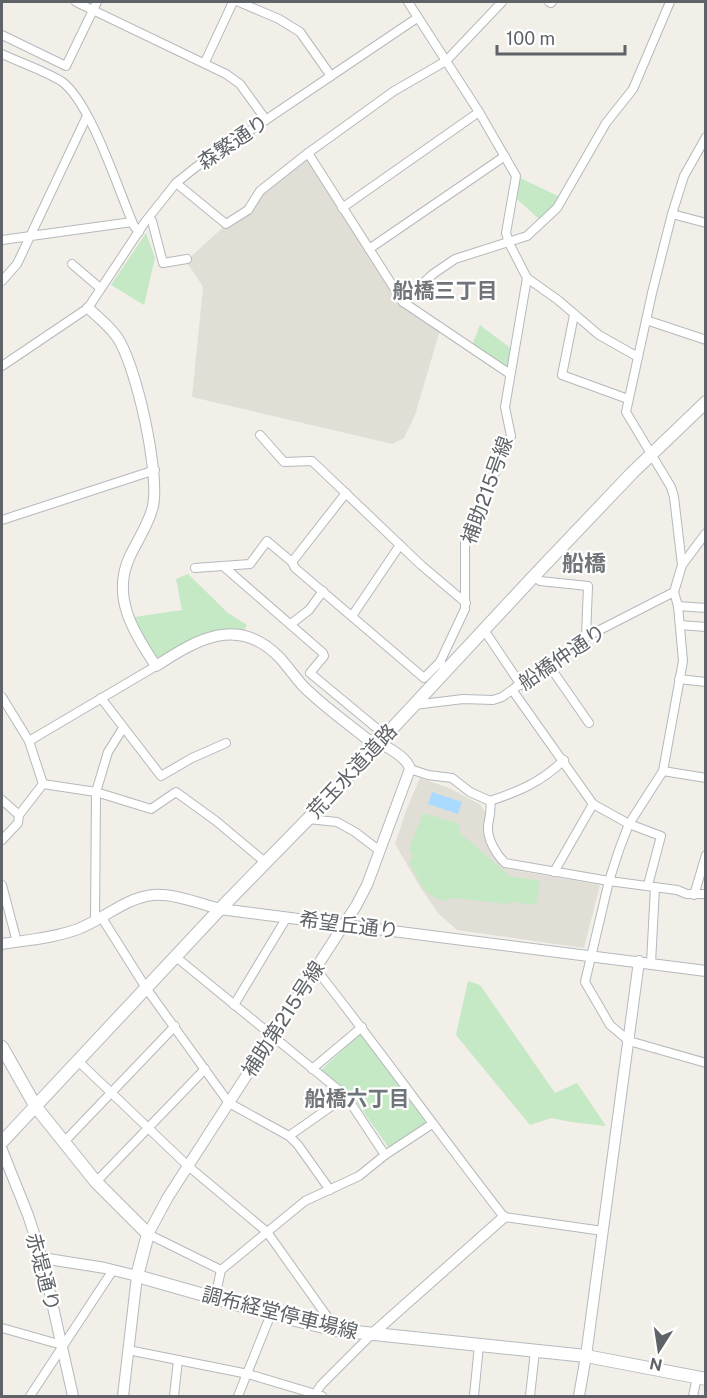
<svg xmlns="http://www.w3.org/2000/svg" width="707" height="1398" viewBox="0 0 707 1398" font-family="'Public Sans','Noto Sans JP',sans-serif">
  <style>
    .education { fill: #e1ded6 }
    .green { fill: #c5e8c5 }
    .water { fill: #aadaff }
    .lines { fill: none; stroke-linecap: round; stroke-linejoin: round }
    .minor-casing { stroke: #b5b8bc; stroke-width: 10 }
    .tertiary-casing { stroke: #b5b8bc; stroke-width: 12 }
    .secondary-casing { stroke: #b6babf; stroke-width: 14 }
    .minor { stroke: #fff; stroke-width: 8 }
    .tertiary { stroke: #fff; stroke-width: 10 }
    .secondary { stroke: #fff; stroke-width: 12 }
    .labels { text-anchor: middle; stroke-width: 4.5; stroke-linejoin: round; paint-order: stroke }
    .street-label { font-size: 20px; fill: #5f6368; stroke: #fff }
    .neighbourhood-label { font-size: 21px; font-weight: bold; fill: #70757a; stroke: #fff }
    .quarter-label { font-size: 22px; font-weight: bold; fill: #70757a; stroke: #fff }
  </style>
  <rect width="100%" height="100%" fill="#f1efe8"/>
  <g class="education">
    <polygon points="308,156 403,303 440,330 415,415 404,438 392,444 192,397 203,287 186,261 261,193"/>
    <polygon points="420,778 449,788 481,805 486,814 483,832 492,854 508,869 600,885 584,948 457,930 438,913 422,890 395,844 407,808"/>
  </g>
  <g class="green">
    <polygon points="520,178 560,197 556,204 540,220 516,198"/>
    <polygon points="146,233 155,258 144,305 111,285"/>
    <polygon points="480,325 513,350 510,373 471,348"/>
    <polygon points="188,574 228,613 247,625 242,634 224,633 156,664 128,618 182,610 176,579"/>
    <path d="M423 813 460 824 459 832 510 876 540 881 536 905 510 902 508 904 451 898 447 901C424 898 420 881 409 863L413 856 409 849Z"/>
    <polygon points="468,981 480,985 555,1093 577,1083 606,1126 571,1122 551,1118 530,1125 456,1035"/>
    <polygon points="362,1032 427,1122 389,1148 351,1094 321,1070"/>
  </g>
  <polygon class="water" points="432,792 462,802 458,814 428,804"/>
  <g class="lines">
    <defs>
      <g id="minor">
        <polyline points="76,2 226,74 240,84 266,120"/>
        <polyline points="239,2 279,19 300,32 331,76"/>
        <polyline points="408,2 479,112 516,176 506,233 509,243 527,278 558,300 599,335 638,357"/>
        <polyline points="549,2 551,3 552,2"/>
        <polyline points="2,35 66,66 97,2"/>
        <path d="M2 54C21 63 43 70 61 81 90 100 119 192 134 226L139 232"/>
        <polyline points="205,62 233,2"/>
        <polyline points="308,153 403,302 510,374"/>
        <polyline points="176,183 226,224 248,210 260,191 308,153 394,91 446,61 502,2"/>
        <polyline points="342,208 479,112"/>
        <polyline points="672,214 706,223"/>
        <polyline points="149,218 152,221 163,263 187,259"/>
        <polyline points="2,240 132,222"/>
        <polyline points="369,249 505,156"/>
        <polyline points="72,264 100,288"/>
        <polyline points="2,281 17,264 87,116"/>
        <polyline points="403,302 433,274 455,259 527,236 557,208 606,123 633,89 670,2"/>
        <polyline points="574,315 562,375 628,399"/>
        <polyline points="646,320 706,340"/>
        <polyline points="2,366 88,308 145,222 176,183 196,167 417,18"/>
        <polyline points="260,435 284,462 312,461 421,565 466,603"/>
        <polyline points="2,520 155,470"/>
        <polyline points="292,562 346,493"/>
        <polyline points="682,565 674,497 671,487 626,412 652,293 672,214 684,176 706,137"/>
        <polyline points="223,566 323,653 324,656 310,673 380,731 378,742"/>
        <polyline points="195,568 250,564 267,541 292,562 295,568 424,678 440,662 442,665"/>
        <polyline points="534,576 540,581 588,586 586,637"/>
        <polyline points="674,592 678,606 683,661 663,771 629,824 619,850 609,881 585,982 610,1025 629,1041 706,1063"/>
        <polyline points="678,606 706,608"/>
        <polyline points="352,616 400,545"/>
        <polyline points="291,624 309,610 323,591"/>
        <polyline points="680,625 706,627"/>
        <polyline points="484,630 521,685"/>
        <polyline points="440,662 465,609 465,542 511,436 505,407 527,278"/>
        <polyline points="548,664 589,723"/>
        <polyline points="679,679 706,682"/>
        <polyline points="513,691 593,804 629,824 661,836 648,885"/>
        <polyline points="2,697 29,741 43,784"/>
        <polyline points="101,698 161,776 192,758 226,743"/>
        <polyline points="414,705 463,699 493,700 502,697 586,637 674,592 682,565 706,533"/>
        <polyline points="29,741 156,666"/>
        <path d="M410 769 428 775 452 778 470 792 490 801C492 810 489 818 488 826 487 839 496 854 505 863L609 881 677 890 687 894H706"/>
        <polyline points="663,771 706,778"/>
        <polyline points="43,784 96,792 151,809 176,792 216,821 265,862"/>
        <polyline points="2,800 19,815"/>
        <path d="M490 801C520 791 541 782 564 760"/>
        <polyline points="308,819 337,822 355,832 380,851"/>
        <polyline points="2,840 18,823 19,815 43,784"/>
        <polyline points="554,872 593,804"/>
        <polyline points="2,885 17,942"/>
        <polyline points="694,895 706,855"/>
        <polyline points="102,918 146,988 229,1103 289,1136 298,1145 330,1190"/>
        <polyline points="95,922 96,792 108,752 123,728"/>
        <polyline points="176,957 346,1096 385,1155"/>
        <polyline points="651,963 655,887"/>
        <path d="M315 968C380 1050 440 1135 504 1217L603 1231"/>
        <polyline points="234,1005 287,917"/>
        <polyline points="78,1061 188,1166 267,1232 336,1329"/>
        <polyline points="312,1069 362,1027"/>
        <polyline points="289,1136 346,1096"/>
        <polyline points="64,1142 175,1026"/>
        <polyline points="96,1182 205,1069"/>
        <polyline points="148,1234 221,1270"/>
        <polyline points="221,1270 305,1201 359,1176 385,1155 432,1124"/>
        <polyline points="215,1298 221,1270"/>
        <polyline points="2,1328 62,1345"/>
        <polyline points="128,1350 248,1374 322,1396"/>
        <polyline points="30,1396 113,1270"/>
        <polyline points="174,1396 178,1360"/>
        <polyline points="238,1396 271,1314"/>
        <polyline points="314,1396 321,1385 371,1335"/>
        <polyline points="474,1396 479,1345"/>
        <polyline points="530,1396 535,1351"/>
        <polyline points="693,1396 697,1377"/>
      </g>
      <g id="tertiary">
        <path d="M88 308C98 317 109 326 117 337 136 364 160 473 153 506 149 524 138 539 130 556 111 596 133 632 156 666 196 640 238 614 280 658 288 667 295 677 303 686 323 706 346 722 367 739 380 742 407 756 410 769L367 885 356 906 168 1197 148 1234"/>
        <path d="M2 944C27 940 54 938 78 929 104 919 125 898 153 895 173 893 201 904 220 909L706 971"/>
        <polyline points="2,1150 28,1215 42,1258 73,1396"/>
        <polyline points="42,1258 105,1268 137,1276 123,1396"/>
        <polyline points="371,1335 504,1217"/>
        <polyline points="579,1396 586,1356 639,961"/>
      </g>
      <g id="secondary">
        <polyline points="2,1047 36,1107 96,1182 148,1234 137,1276 271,1314 336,1330 586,1356 706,1379"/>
        <polyline points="2,1142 220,909 308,819 534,576 632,473 706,402"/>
      </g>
    </defs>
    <use href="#minor" class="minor-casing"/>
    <use href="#tertiary" class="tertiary-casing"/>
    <use href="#secondary" class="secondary-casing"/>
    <use href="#minor" class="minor"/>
    <use href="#tertiary" class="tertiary"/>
    <use href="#secondary" class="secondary"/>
  </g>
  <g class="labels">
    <g class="street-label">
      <text transform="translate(233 142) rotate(-34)" y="7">森繁通り</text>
      <text transform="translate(487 490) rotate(-70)" y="7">補助215号線</text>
      <text transform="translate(562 657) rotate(-34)" y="7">船橋仲通り</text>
      <text transform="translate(352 771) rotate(-47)" y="7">荒玉水道道路</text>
      <text transform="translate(349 925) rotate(7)" y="7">希望丘通り</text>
      <text transform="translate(283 1019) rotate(-57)" y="7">補助第215号線</text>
      <text transform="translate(43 1272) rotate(75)" y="7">赤堤通り</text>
      <text transform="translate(280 1313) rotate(14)" y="7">調布経堂停車場線</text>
    </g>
    <g class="neighbourhood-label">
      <text x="445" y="298">船橋三丁目</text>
      <text x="357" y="1106">船橋六丁目</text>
    </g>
    <g class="quarter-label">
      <text x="584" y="571">船橋</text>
    </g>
  </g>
  <rect width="707" height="1398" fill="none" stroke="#5f6368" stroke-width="6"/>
  <g transform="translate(659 1350) rotate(192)" stroke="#ffffff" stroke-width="4.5" paint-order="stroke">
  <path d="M0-4.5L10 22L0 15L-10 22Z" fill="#5f6368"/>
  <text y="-9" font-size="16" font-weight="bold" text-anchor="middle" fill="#5f6368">N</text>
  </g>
  <path d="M497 45v9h128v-9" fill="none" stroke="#5f6368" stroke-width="3"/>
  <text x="506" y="45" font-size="18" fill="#5f6368" stroke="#ffffff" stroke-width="4.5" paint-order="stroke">100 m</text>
</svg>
